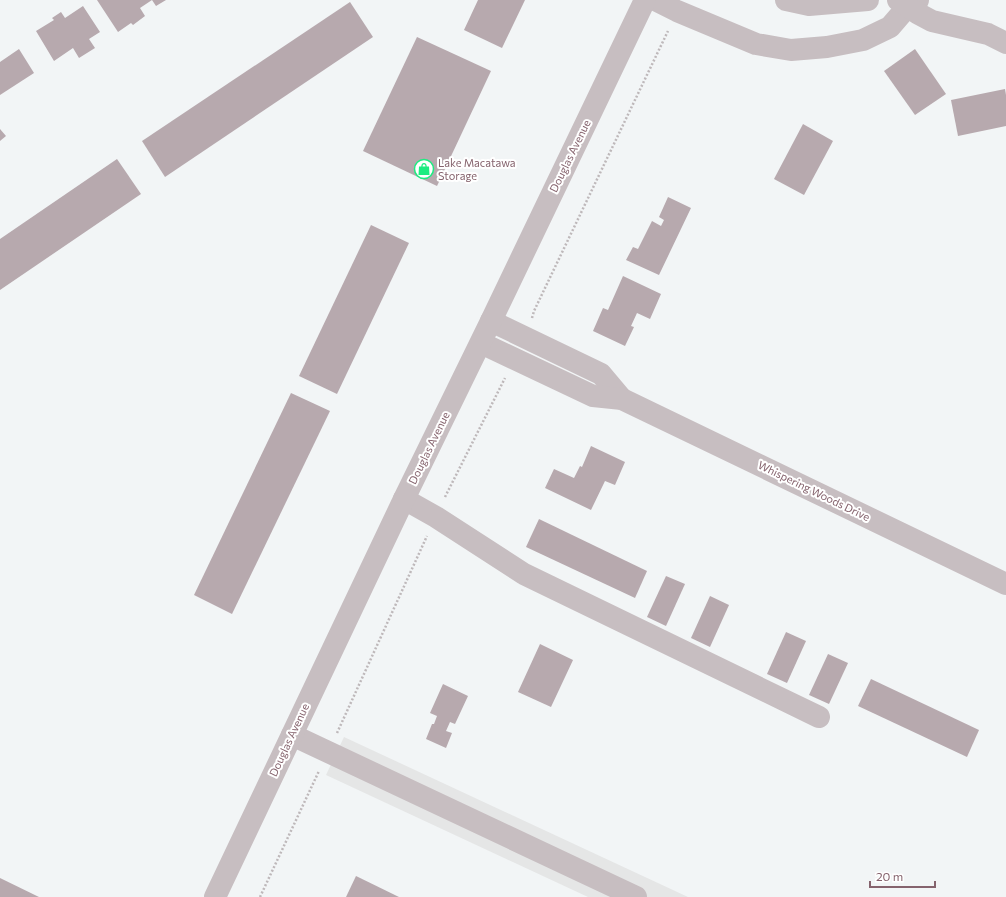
<svg xmlns="http://www.w3.org/2000/svg" width="1006" height="897" viewBox="0 0 1006 897" font-family="Commissioner,sans-serif">
  <style>
    .built { fill: #e5e6e6 }
    .building { fill: #b7a9ae }
    .lines { fill: none; stroke-linecap: round; stroke-linejoin: round }
    .path { stroke: #beb8ba; stroke-width: 2.5; stroke-dasharray: 2 2; stroke-linecap: butt }
    .minor { stroke: #c7bec1; stroke-width: 22 }
    .labels { text-anchor: middle; stroke-width: 4; stroke-linejoin: round; paint-order: stroke }
    .street-label { font-size: 11px; fill: #85636d; stroke: #fff }
    .poi-label { font-size: 11px; fill: #85636d; stroke: #fff; text-anchor: start }
  </style>
  <rect width="100%" height="100%" fill="#f2f5f6"/>
  <polygon class="built" points="344,737 688,897 588,897 326,775"/>
  <g class="building">
    <polygon points="97,0 166,0 156,6 152,0 140,8 145,16 133,25 131,23 118,32"/>
    <polygon points="478,0 525,0 502,48 464,30"/>
    <polygon points="350,2 373,37 165,177 142,141"/>
    <polygon points="83,6 100,32 89,39 95,48 79,58 73,48 54,61 36,31 54,20 52,18 61,12 65,18"/>
    <polygon points="417,37 491,71 437,186 363,151"/>
    <polygon points="19,49 34,73 0,95 0,62"/>
    <polygon points="915,49 946,94 915,115 884,71"/>
    <polygon points="1005,89 1006,95 1006,126 958,136 951,100"/>
    <polygon points="803,124 833,141 804,195 774,179"/>
    <polygon points="0,129 6,136 0,141"/>
    <polygon points="117,159 141,194 0,290 0,239"/>
    <polygon points="668,197 691,208 659,275 626,260 633,247 638,249 652,221 661,226 664,220 659,217"/>
    <polygon points="371,225 409,243 337,394 299,376"/>
    <polygon points="623,276 661,294 650,319 637,313 631,326 634,327 625,346 593,331 603,308 608,310"/>
    <polygon points="291,393 330,411 232,614 194,595"/>
    <polygon points="591,446 625,462 615,485 605,481 591,510 545,488 554,469 574,478 580,466 582,467"/>
    <polygon points="539,519 647,571 635,598 526,547"/>
    <polygon points="666,576 685,584 666,626 647,617"/>
    <polygon points="710,596 729,605 710,647 691,638"/>
    <polygon points="786,632 806,641 787,683 767,674"/>
    <polygon points="540,644 573,660 551,707 518,692"/>
    <polygon points="828,654 848,663 829,704 809,695"/>
    <polygon points="871,679 979,730 967,757 858,706"/>
    <polygon points="443,684 468,696 455,724 450,722 446,731 452,733 446,748 426,739 432,724 434,724 437,716 430,713"/>
    <polygon points="356,876 399,897 346,897"/>
    <polygon points="0,878 39,897 0,897"/>
  </g>
  <g class="lines">
    <g class="path">
      <polyline points="532,318 534,311 668,31"/>
      <polyline points="445,497 505,378"/>
      <polyline points="337,733 427,536"/>
      <polyline points="260,897 319,771"/>
    </g>
    <g class="minor">
      <polyline points="655,0 677,11 756,44 791,50 827,47 863,40 890,27 908,6 918,0"/>
      <polyline points="786,0 809,5 868,0"/>
      <polyline points="898,0 917,13 932,21 988,34 1006,43"/>
      <polyline points="491,321 601,374 622,399"/>
      <polyline points="481,343 593,396 622,399 1006,584"/>
      <polyline points="404,499 436,517 524,574 819,717"/>
      <polyline points="292,735 636,897"/>
      <polyline points="215,897 404,499 491,321 645,0"/>
    </g>
  </g>
  <defs>
    <symbol id="shop-ring" viewBox="-11 -11 22 22"><circle r="9.5" fill="#fff" stroke="#1cec80" stroke-width="1.5"/><path d="M-5-2.5h2.3a2.7 3.5 0 0 1 5.4 0H5L5.5 6h-11ZM-1.5-2.5h3a1.5 2.3 0 0 0-3 0Z" fill="#1cec80"/></symbol>
  </defs>
  <g fill-rule="evenodd">
    <use href="#shop-ring" x="413" y="158" width="22" height="22"/>
  </g>
  <g class="labels">
    <g class="street-label">
      <text transform="translate(570 156) rotate(-64)" y="4">Douglas Avenue</text>
      <text transform="translate(429 448) rotate(-64)" y="4">Douglas Avenue</text>
      <text transform="translate(814 491) rotate(26)" y="4">Whispering Woods Drive</text>
      <text transform="translate(289 740) rotate(-65)" y="4">Douglas Avenue</text>
    </g>
    <g class="poi-label">
      <text x="438" y="167">Lake Macatawa<tspan x="438" dy="13">Storage</tspan></text>
    </g>
  </g>
  <path d="M870 881v6h65v-6" fill="none" stroke="#85636d" stroke-width="2"/>
  <text x="876" y="881" font-size="12" fill="#85636d" stroke="#ffffff" stroke-width="3" paint-order="stroke">20 m</text>
</svg>
